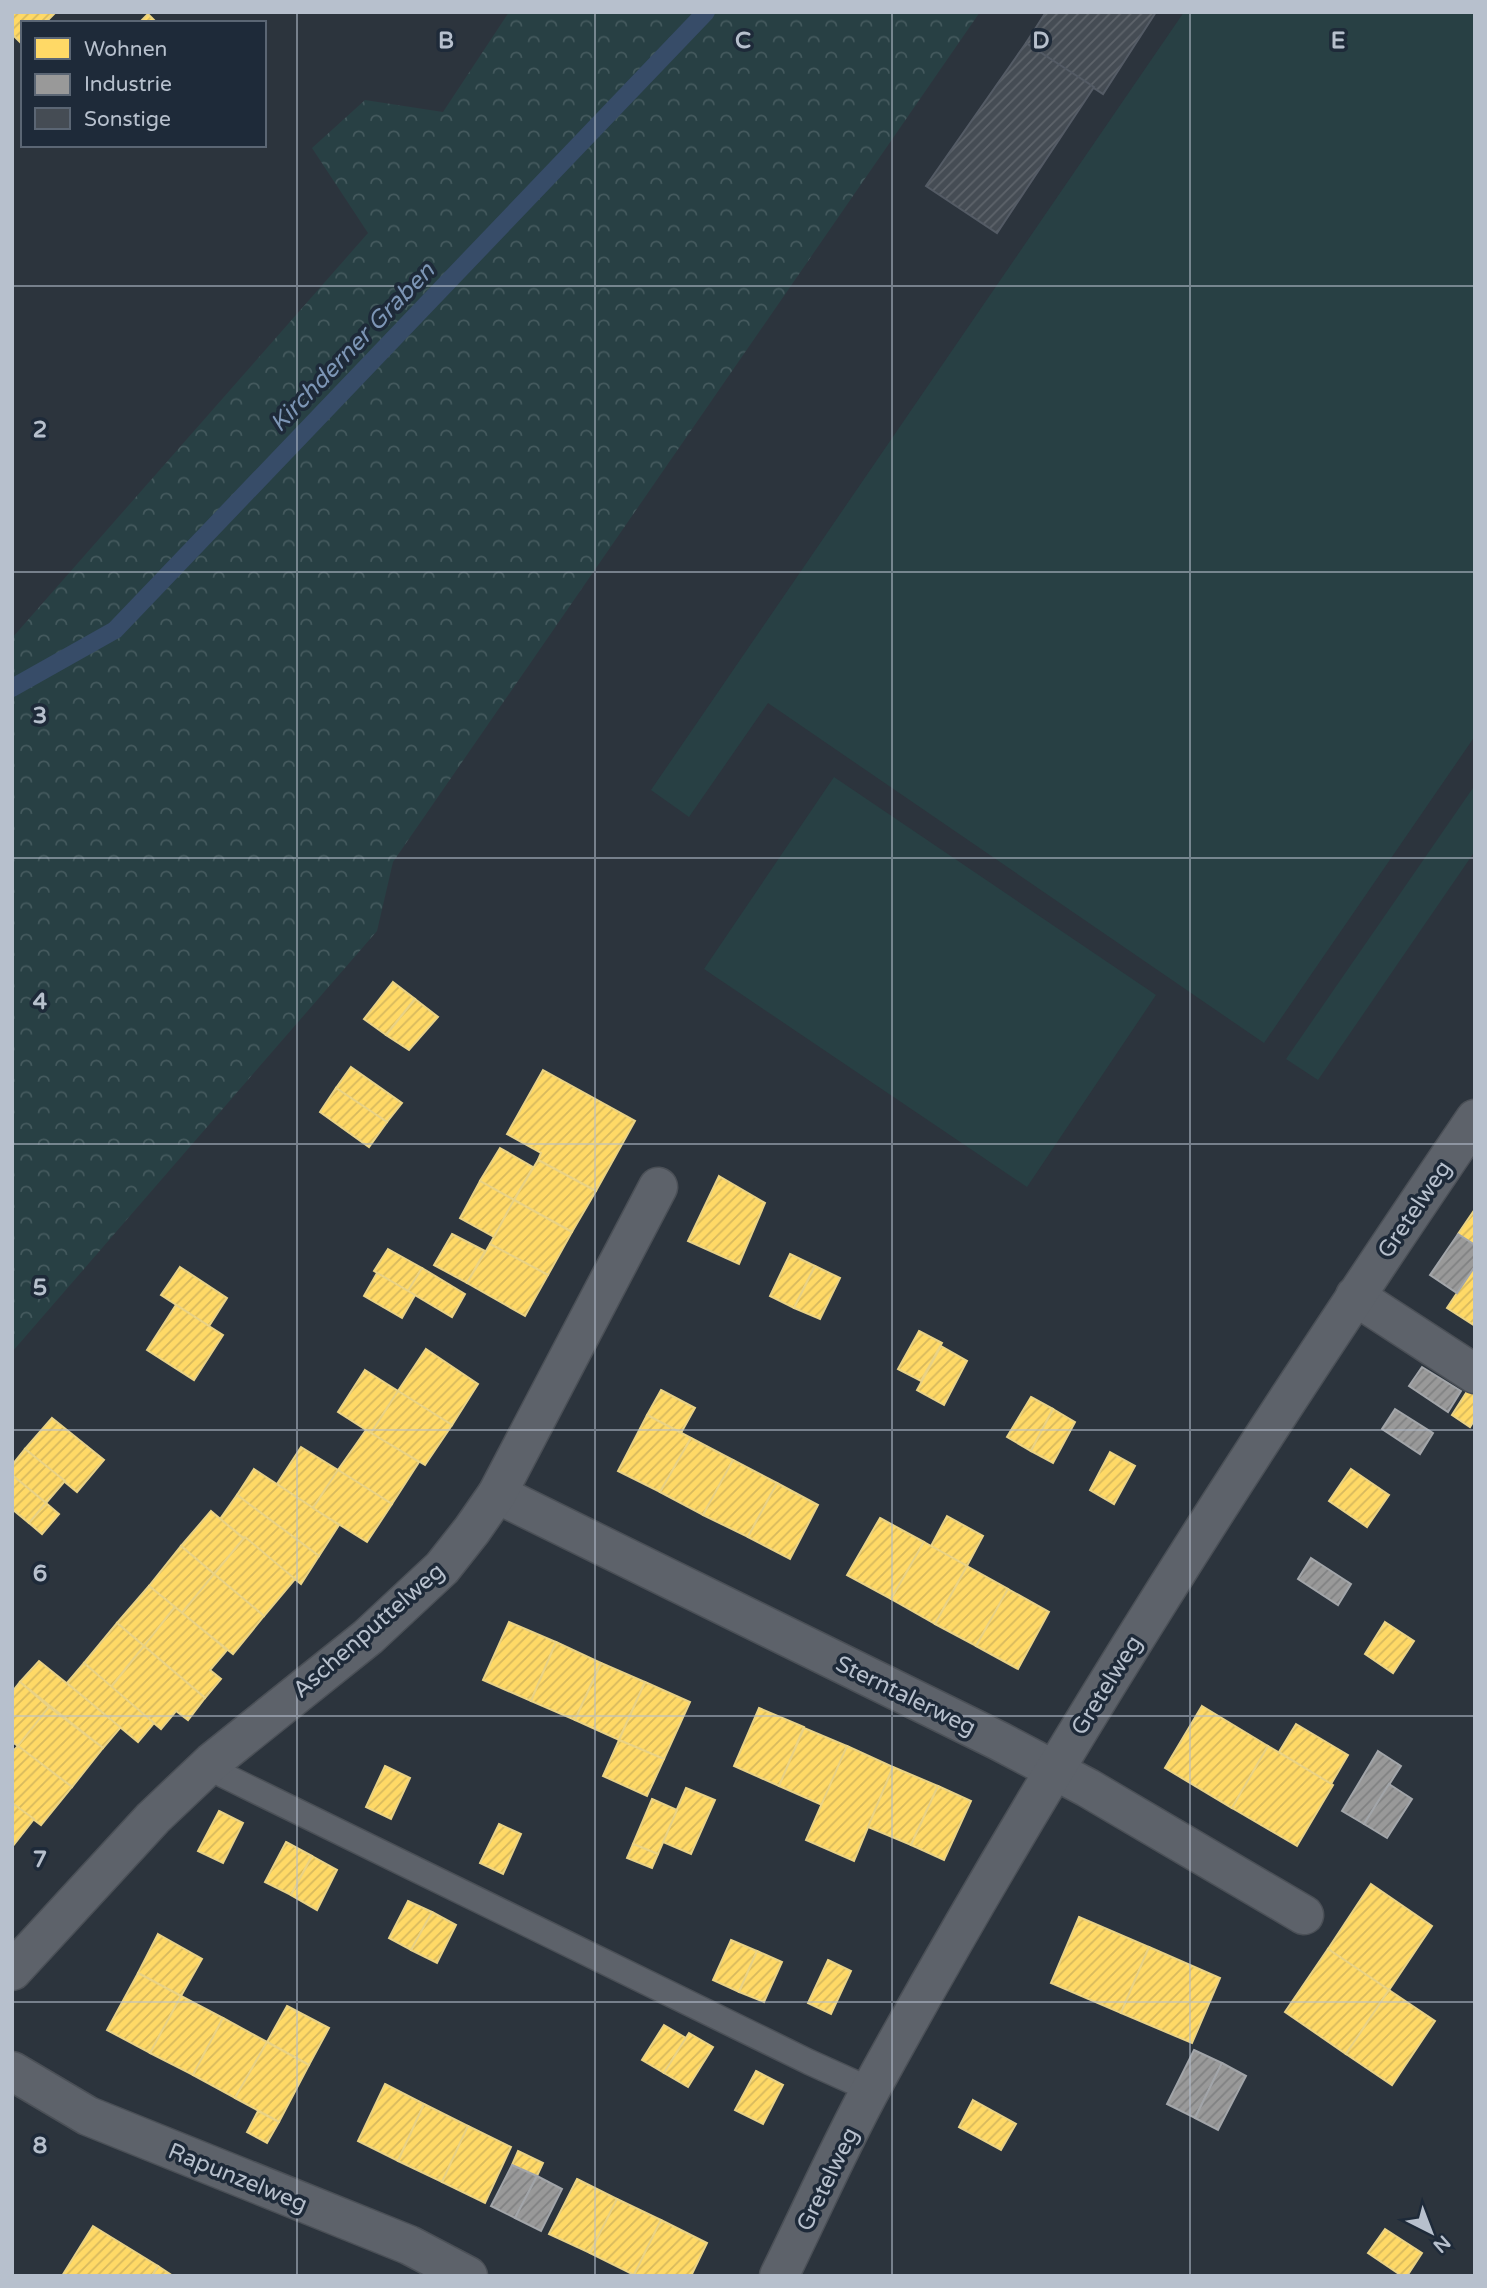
<svg xmlns="http://www.w3.org/2000/svg" width="1487" height="2288" viewBox="0 0 1487 2288" font-family="'Varela Round',sans-serif">
  <style>
    .forest { fill: url(#forest-crowns) }
    .garden { fill: #284044 }
    .homes { fill: url(#homes-hatch); stroke: #e9d285; stroke-width: 2 }
    .industry { fill: url(#industry-hatch); stroke: #a2a5a9; stroke-width: 2 }
    .lines { fill: none; stroke-linecap: round; stroke-linejoin: round }
    .stream { stroke: #374c68; stroke-width: 18 }
    .building { fill: url(#building-hatch); stroke: #545b65; stroke-width: 2 }
    .lane-casing { stroke: #4b5057; stroke-width: 27 }
    .street-casing { stroke: #4b5057; stroke-width: 41 }
    .lane { stroke: #5d626a; stroke-width: 24 }
    .street { stroke: #5d626a; stroke-width: 38 }
    .grid { fill: none; stroke: #b7c0cd; stroke-width: 2; stroke-opacity: 0.55 }
    .labels { text-anchor: middle; stroke-width: 7; stroke-linejoin: round; paint-order: stroke }
    .street-label { font-size: 23px; fill: #b7c0cd; stroke: #1e2a39 }
    .water-label { font-size: 24px; font-style: italic; fill: #7d96b6; stroke: #1e2a39 }
    .grid-label { font-size: 23px; text-anchor: middle; font-weight: bold; fill: #b7c0cd; stroke: #1e2a39; stroke-width: 7; stroke-linejoin: round; paint-order: stroke }
  </style>
  <defs>
    <pattern id="forest-crowns" width="20" height="18" patternUnits="userSpaceOnUse" patternTransform="scale(1.75)"><rect width="20" height="18" fill="#284044"/><path d="M2 6a3 3 0 1 1 6 0M12 15a3 3 0 1 1 6 0" fill="none" stroke="#455a5e"/></pattern>
    <pattern id="homes-hatch" width="6" height="6" patternUnits="userSpaceOnUse" patternTransform="scale(1.75)"><rect width="6" height="6" fill="#ffd966"/><path d="M-1 1l2-2M0 6l6-6M5 7l2-2" fill="none" stroke="#d7b95e"/></pattern>
    <pattern id="industry-hatch" width="6" height="6" patternUnits="userSpaceOnUse" patternTransform="scale(1.75)"><rect width="6" height="6" fill="#999"/><path d="M-1 1l2-2M0 6l6-6M5 7l2-2" fill="none" stroke="#808182"/></pattern>
    <pattern id="building-hatch" width="6" height="6" patternUnits="userSpaceOnUse" patternTransform="scale(1.75)"><rect width="6" height="6" fill="#454c54"/><path d="M-1 1l2-2M0 6l6-6M5 7l2-2" fill="none" stroke="#5e646b"/></pattern>
  </defs>
  <rect width="100%" height="100%" fill="#2c343d"/>
  <polygon class="forest" points="509,12 980,12 393,862 377,931 12,1352 12,638 368,233 312,148 365,100 443,112"/>
  <g class="garden">
    <polygon points="1184,12 1475,12 1475,736 1264,1043 768,703 689,817 651,790"/>
    <polygon points="834,777 1156,995 1027,1187 704,969"/>
    <polygon points="1475,785 1475,851 1318,1080 1286,1059"/>
  </g>
  <g class="homes">
    <polygon points="12,12 52,12 54,14 45,23 23,23 23,45 12,34"/>
    <polygon points="148,14 157,23 139,23"/>
    <polygon points="393,982 415,999 386,1035 364,1019"/>
    <polygon points="415,999 438,1017 409,1050 386,1035"/>
    <polygon points="351,1067 402,1103 387,1122 336,1088"/>
    <polygon points="543,1070 635,1121 596,1191 538,1160 541,1153 507,1134"/>
    <polygon points="336,1088 387,1122 369,1147 320,1112"/>
    <polygon points="500,1148 533,1167 514,1200 480,1181"/>
    <polygon points="538,1160 596,1191 572,1232 514,1200"/>
    <polygon points="719,1176 765,1203 739,1264 688,1241"/>
    <polygon points="480,1181 514,1200 494,1237 460,1218"/>
    <polygon points="514,1200 572,1232 548,1275 490,1244"/>
    <polygon points="1475,1209 1475,1245 1458,1234"/>
    <polygon points="452,1234 485,1251 467,1283 434,1265"/>
    <polygon points="490,1244 548,1275 525,1316 467,1283"/>
    <polygon points="388,1249 422,1268 408,1291 374,1271"/>
    <polygon points="790,1254 815,1266 794,1308 770,1296"/>
    <polygon points="815,1266 840,1278 820,1319 794,1308"/>
    <polygon points="1475,1266 1475,1326 1447,1308"/>
    <polygon points="180,1267 227,1298 209,1326 161,1295"/>
    <polygon points="422,1268 465,1294 452,1317 408,1291"/>
    <polygon points="377,1273 415,1295 402,1318 364,1296"/>
    <polygon points="176,1305 223,1335 194,1380 147,1350"/>
    <polygon points="919,1331 942,1343 921,1381 898,1369"/>
    <polygon points="941,1346 967,1361 944,1405 917,1390"/>
    <polygon points="426,1349 478,1384 452,1425 398,1391"/>
    <polygon points="365,1370 398,1391 371,1433 338,1412"/>
    <polygon points="661,1390 695,1408 681,1433 647,1415"/>
    <polygon points="1468,1390 1475,1395 1475,1419 1470,1427 1452,1415"/>
    <polygon points="398,1391 452,1425 425,1465 371,1433"/>
    <polygon points="1031,1397 1053,1409 1031,1451 1007,1437"/>
    <polygon points="1053,1409 1075,1422 1053,1463 1031,1451"/>
    <polygon points="647,1415 691,1438 660,1492 618,1471"/>
    <polygon points="52,1418 104,1460 77,1492 25,1449"/>
    <polygon points="366,1430 419,1462 392,1504 338,1470"/>
    <polygon points="691,1438 733,1460 703,1515 660,1492"/>
    <polygon points="301,1447 338,1470 313,1508 277,1484"/>
    <polygon points="25,1449 65,1481 46,1503 12,1475 12,1465"/>
    <polygon points="1110,1452 1135,1466 1114,1504 1090,1490"/>
    <polygon points="733,1460 777,1483 748,1537 703,1515"/>
    <polygon points="254,1469 339,1525 319,1556 237,1495"/>
    <polygon points="1351,1469 1389,1495 1367,1527 1329,1501"/>
    <polygon points="338,1470 392,1504 367,1542 313,1508"/>
    <polygon points="12,1475 46,1503 29,1523 12,1509"/>
    <polygon points="777,1483 818,1505 790,1559 748,1537"/>
    <polygon points="237,1495 319,1556 301,1584 220,1519"/>
    <polygon points="46,1503 59,1514 42,1534 29,1523"/>
    <polygon points="211,1511 244,1539 214,1574 181,1546"/>
    <polygon points="947,1516 983,1536 967,1566 931,1546"/>
    <polygon points="880,1518 924,1542 891,1599 847,1575"/>
    <polygon points="245,1537 295,1579 264,1616 214,1574"/>
    <polygon points="924,1542 967,1566 935,1624 891,1599"/>
    <polygon points="181,1546 214,1574 182,1613 149,1586"/>
    <polygon points="967,1566 1008,1589 976,1646 935,1624"/>
    <polygon points="214,1574 264,1616 233,1654 182,1613"/>
    <polygon points="149,1586 175,1607 144,1646 117,1623"/>
    <polygon points="1008,1589 1049,1612 1018,1669 976,1646"/>
    <polygon points="175,1607 227,1650 210,1670 221,1679 205,1698 144,1646"/>
    <polygon points="509,1622 556,1642 531,1701 483,1680"/>
    <polygon points="1385,1622 1414,1641 1393,1673 1365,1654"/>
    <polygon points="117,1623 144,1646 111,1687 84,1663"/>
    <polygon points="556,1642 601,1663 575,1720 531,1701"/>
    <polygon points="144,1646 205,1698 188,1720 176,1711 161,1729 111,1687"/>
    <polygon points="39,1661 121,1727 103,1748 20,1682"/>
    <polygon points="84,1663 154,1723 138,1742 67,1683"/>
    <polygon points="601,1663 645,1682 619,1740 575,1720"/>
    <polygon points="20,1682 49,1707 18,1746 12,1742 12,1692"/>
    <polygon points="645,1682 690,1702 664,1759 619,1740"/>
    <polygon points="1202,1706 1268,1746 1232,1808 1165,1768"/>
    <polygon points="49,1707 103,1748 72,1787 18,1746"/>
    <polygon points="759,1708 804,1727 779,1786 734,1766"/>
    <polygon points="1296,1724 1348,1755 1331,1784 1279,1752"/>
    <polygon points="804,1728 847,1746 822,1805 779,1786"/>
    <polygon points="619,1740 664,1759 647,1796 603,1776"/>
    <polygon points="18,1746 72,1787 41,1825 12,1803 12,1752"/>
    <polygon points="847,1746 893,1767 854,1861 806,1840"/>
    <polygon points="1268,1746 1333,1785 1297,1846 1232,1808"/>
    <polygon points="385,1766 410,1778 391,1819 366,1807"/>
    <polygon points="893,1767 938,1786 911,1845 868,1827"/>
    <polygon points="938,1786 971,1801 944,1860 911,1845"/>
    <polygon points="686,1788 715,1800 691,1854 663,1842"/>
    <polygon points="652,1799 677,1810 658,1854 633,1844"/>
    <polygon points="12,1803 34,1819 12,1847"/>
    <polygon points="219,1811 243,1823 223,1863 198,1851"/>
    <polygon points="499,1824 521,1834 503,1874 480,1863"/>
    <polygon points="286,1842 312,1856 291,1895 265,1882"/>
    <polygon points="633,1844 658,1854 652,1868 627,1858"/>
    <polygon points="312,1856 337,1870 317,1910 291,1895"/>
    <polygon points="1371,1884 1432,1926 1389,1990 1328,1949"/>
    <polygon points="408,1901 432,1912 411,1950 389,1938"/>
    <polygon points="432,1912 456,1925 437,1963 411,1950"/>
    <polygon points="1079,1917 1149,1947 1121,2013 1051,1983"/>
    <polygon points="158,1934 202,1959 181,1996 138,1973"/>
    <polygon points="731,1940 757,1951 739,1992 713,1980"/>
    <polygon points="1149,1947 1220,1978 1192,2043 1121,2013"/>
    <polygon points="1328,1949 1389,1990 1346,2054 1285,2012"/>
    <polygon points="757,1951 782,1962 764,2002 739,1992"/>
    <polygon points="828,1960 851,1971 831,2014 808,2003"/>
    <polygon points="138,1973 181,1996 150,2053 107,2030"/>
    <polygon points="1389,1990 1435,2021 1392,2085 1346,2054"/>
    <polygon points="181,1996 223,2018 193,2075 150,2053"/>
    <polygon points="287,2006 329,2028 309,2065 267,2042"/>
    <polygon points="223,2018 267,2042 235,2098 193,2075"/>
    <polygon points="664,2025 686,2038 664,2073 642,2060"/>
    <polygon points="689,2033 713,2047 688,2087 664,2073"/>
    <polygon points="267,2042 309,2065 279,2122 235,2098"/>
    <polygon points="756,2071 783,2085 763,2124 735,2110"/>
    <polygon points="385,2084 424,2104 398,2161 358,2141"/>
    <polygon points="973,2100 1016,2124 1001,2150 959,2127"/>
    <polygon points="424,2104 468,2126 442,2182 398,2161"/>
    <polygon points="258,2111 279,2122 267,2143 247,2132"/>
    <polygon points="468,2126 511,2147 485,2203 442,2182"/>
    <polygon points="518,2151 543,2163 537,2176 512,2165"/>
    <polygon points="577,2179 617,2199 590,2253 549,2234"/>
    <polygon points="617,2199 661,2220 634,2275 590,2253"/>
    <polygon points="661,2220 707,2243 691,2276 634,2275"/>
    <polygon points="93,2226 158,2266 152,2276 62,2276"/>
    <polygon points="1385,2229 1422,2253 1407,2276 1402,2276 1368,2253"/>
    <polygon points="158,2266 173,2276 152,2276"/>
  </g>
  <g class="industry">
    <polygon points="1458,1234 1475,1245 1475,1266 1457,1293 1430,1275"/>
    <polygon points="1422,1367 1461,1391 1448,1412 1409,1386"/>
    <polygon points="1395,1409 1433,1433 1420,1454 1382,1429"/>
    <polygon points="1311,1558 1351,1584 1338,1605 1298,1579"/>
    <polygon points="1378,1751 1401,1766 1364,1824 1342,1811"/>
    <polygon points="1389,1784 1412,1799 1387,1838 1364,1824"/>
    <polygon points="1194,2050 1222,2063 1195,2118 1167,2104"/>
    <polygon points="1222,2063 1246,2076 1218,2130 1195,2118"/>
    <polygon points="512,2165 537,2176 515,2218 491,2206"/>
    <polygon points="537,2176 562,2189 541,2231 515,2218"/>
  </g>
  <g class="lines">
    <polyline class="stream" points="12,688 115,630 706,12"/>
  </g>
  <g class="building">
    <polygon points="1046,12 1156,12 1103,94 1026,43"/>
    <polygon points="1026,43 1094,87 997,233 926,186"/>
  </g>
  <g class="lines">
    <defs>
      <polyline id="lane" points="212,1762 223,1775 809,2062 871,2090"/>
      <g id="street">
        <polyline points="1355,1296 1475,1374"/>
        <polyline points="497,1494 999,1741 1088,1788 1304,1915"/>
        <polyline points="12,1971 153,1818 212,1762 368,1637 442,1568 472,1530 497,1494 658,1187"/>
        <polyline points="12,2071 88,2116 409,2245 468,2276"/>
        <path d="M779 2276C810 2213 839 2148 872 2087 1055 1753 1261 1434 1475 1119"/>
      </g>
    </defs>
    <use href="#lane" class="lane-casing"/>
    <use href="#street" class="street-casing"/>
    <use href="#lane" class="lane"/>
    <use href="#street" class="street"/>
  </g>
  <path class="grid" d="M297 12V2276M595 12V2276M892 12V2276M1190 12V2276M12 286H1475M12 572H1475M12 858H1475M12 1144H1475M12 1430H1475M12 1716H1475M12 2002H1475"/>
  <g class="labels">
    <g class="street-label">
      <text transform="translate(1414 1209) rotate(-56)" y="8">Gretelweg</text>
      <text transform="translate(368 1630) rotate(-41)" y="8">Aschenputtelweg</text>
      <text transform="translate(1106 1685) rotate(-58)" y="8">Gretelweg</text>
      <text transform="translate(906 1695) rotate(26)" y="8">Sterntalerweg</text>
      <text transform="translate(238 2177) rotate(22)" y="8">Rapunzelweg</text>
      <text transform="translate(827 2179) rotate(-64)" y="8">Gretelweg</text>
    </g>
    <g class="water-label">
      <text transform="translate(352 347) rotate(-46)" y="8">Kirchderner Graben</text>
    </g>
  </g>
  <g class="grid-label">
    <text x="446" y="48">B</text>
    <text x="743" y="48">C</text>
    <text x="1041" y="48">D</text>
    <text x="1338" y="48">E</text>
    <text x="40" y="437">2</text>
    <text x="40" y="723">3</text>
    <text x="40" y="1009">4</text>
    <text x="40" y="1295">5</text>
    <text x="40" y="1581">6</text>
    <text x="40" y="1867">7</text>
    <text x="40" y="2153">8</text>
  </g>
  <rect width="1487" height="2288" fill="none" stroke="#b7c0cd" stroke-width="28"/>
  <rect x="21" y="21" width="245" height="126" fill="#1e2a39" stroke="#5b6674" stroke-width="2"/>
  <rect x="35" y="38" width="35" height="21" fill="#ffd966" stroke="#5b6674" stroke-width="2"/>
  <text x="84" y="56" font-size="21" fill="#b7c0cd">Wohnen</text>
  <rect x="35" y="74" width="35" height="21" fill="#999999" stroke="#5b6674" stroke-width="2"/>
  <text x="84" y="91" font-size="21" fill="#b7c0cd">Industrie</text>
  <rect x="35" y="108" width="35" height="21" fill="#454c54" stroke="#5b6674" stroke-width="2"/>
  <text x="84" y="126" font-size="21" fill="#b7c0cd">Sonstige</text>
  <g transform="translate(1431 2232) rotate(138)" stroke="#1e2a39" stroke-width="5" paint-order="stroke">
  <path d="M0-5L12 26L0 18L-12 26Z" fill="#b7c0cd"/>
  <text y="-10" font-size="19" font-weight="bold" text-anchor="middle" fill="#b7c0cd">N</text>
  </g>
</svg>
